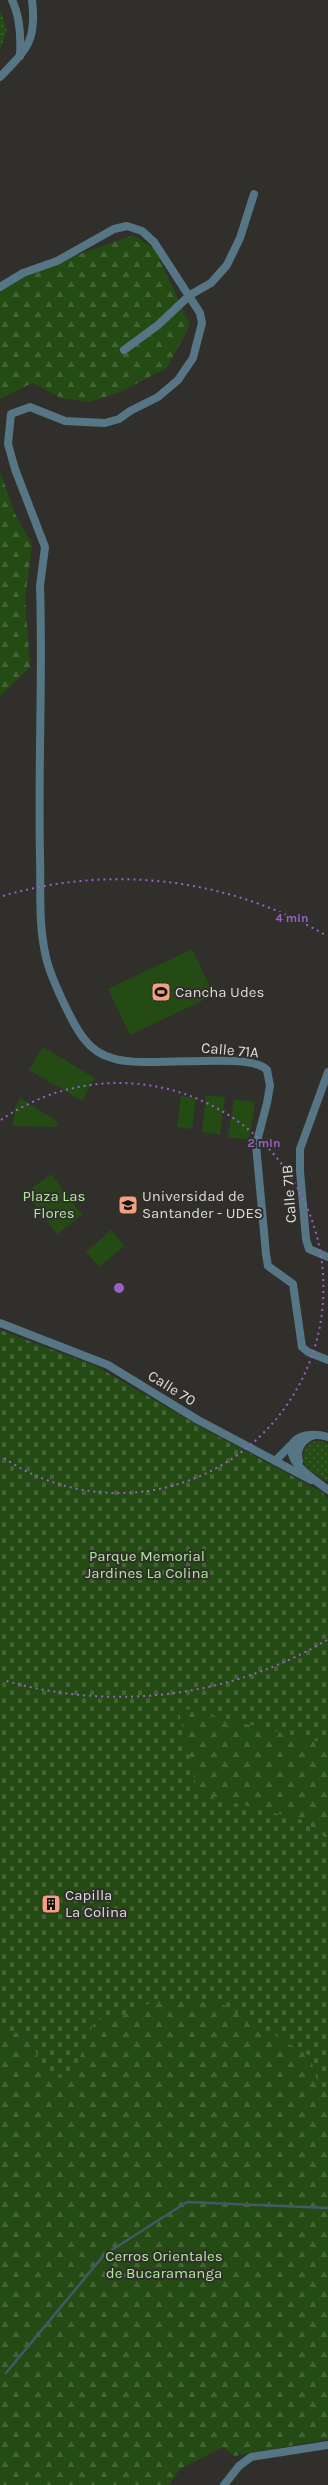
<svg xmlns="http://www.w3.org/2000/svg" width="328" height="2485" viewBox="0 0 328 2485" font-family="Karla,sans-serif">
  <style>
    .grass { fill: url(#grass-dots) }
    .forest { fill: url(#forest-firs) }
    .cemetery { fill: url(#cemetery-stones) }
    .park { fill: #254b14 }
    .lines { fill: none; stroke-linecap: round; stroke-linejoin: round }
    .stream { stroke: #445868; stroke-width: 2.5 }
    .minor { stroke: #567685; stroke-width: 8 }
    .tertiary { stroke: #567685; stroke-width: 8 }
    .ring { fill: none; stroke: #9861c7; stroke-width: 2; stroke-dasharray: 2 4 }
    .labels { text-anchor: middle; stroke-width: 4; stroke-linejoin: round; paint-order: stroke }
    .poi-label { font-size: 15px; fill: #dddcda; stroke: #302f2c; text-anchor: start }
    .street-label { font-size: 15px; fill: #dddcda; stroke: #302f2c }
    .park-label { font-size: 15px; fill: #ade996; stroke: #302f2c }
    .centre { fill: #9861c7; stroke: #302f2c; stroke-width: 2 }
    .ring-label { font-size: 12px; text-anchor: middle; font-weight: bold; fill: #9861c7; stroke: #302f2c; stroke-width: 4; stroke-linejoin: round; paint-order: stroke }
  </style>
  <defs>
    <pattern id="grass-dots" width="8" height="8" patternUnits="userSpaceOnUse"><rect width="8" height="8" fill="#254b14"/><path d="M2 2h.1M6 6h.1" fill="none" stroke="#446436" stroke-width="1.8" stroke-linecap="round"/></pattern>
    <pattern id="forest-firs" width="22" height="20" patternUnits="userSpaceOnUse"><rect width="22" height="20" fill="#254b14"/><path d="M5 1l3.5 6h-7zM16 11l3.5 6h-7z" fill="#446436"/></pattern>
    <pattern id="cemetery-stones" width="16" height="16" patternUnits="userSpaceOnUse"><rect width="16" height="16" fill="#254b14"/><path d="M2 7V4a2 2 0 0 1 4 0v3zM10 15v-3a2 2 0 0 1 4 0v3z" fill="#446436"/></pattern>
  </defs>
  <rect width="100%" height="100%" fill="#302f2c"/>
  <g class="grass">
    <polygon points="0,10 7,30 0,50"/>
    <path d="M316 1441 328 1443V1482C318 1475 298 1467 304 1452 306 1445 309 1443 316 1441Z"/>
  </g>
  <g class="forest">
    <polygon points="133,235 155,249 190,325 167,368 118,393 89,402 61,398 32,383 0,399 0,290 38,269"/>
    <polygon points="0,471 14,512 32,545 25,600 30,667 0,696"/>
    <polygon points="178,1707 324,1743 328,1746 328,1840 303,1820 198,1794"/>
    <path d="M157 2000 219 2002 310 2056 318 2084 328 2090V2439L234 2456 223 2447 180 2469 169 2485H0V2036L7 2030C36 2037 30 2041 41 2064 44 2069 53 2074 58 2078L72 2076 95 2020 125 2015Z"/>
  </g>
  <path class="cemetery" d="M0 1330 96 1366 206 1430 322 1492 328 1499V1746L324 1743 178 1707 198 1794 303 1820 328 1840V2090L318 2084 310 2056 219 2002 157 2000 125 2015 95 2020 72 2076 58 2078C53 2074 44 2069 41 2064 30 2041 36 2037 8 2030L0 2036Z"/>
  <g class="park">
    <polygon points="192,949 214,995 130,1035 108,989"/>
    <polygon points="43,1047 95,1078 82,1101 29,1070"/>
    <polygon points="206,1095 225,1097 220,1135 202,1132"/>
    <polygon points="181,1096 196,1098 192,1129 177,1127"/>
    <polygon points="20,1098 58,1122 56,1127 13,1126 15,1108"/>
    <polygon points="234,1099 255,1102 249,1140 228,1137"/>
    <polygon points="51,1174 82,1215 57,1234 26,1193"/>
    <polygon points="111,1230 124,1246 99,1267 86,1252"/>
  </g>
  <g class="lines">
    <polyline class="stream" points="6,2373 104,2255 187,2202 328,2208"/>
    <g class="minor">
      <path d="M12 0C20 16 21 38 20 56"/>
      <path d="M0 77C27 49 37 41 32 0"/>
      <path d="M0 287 23 273 57 261 114 229 127 226 142 231 154 242 200 313 202 323 193 358 178 380 158 397 130 411 119 419 105 423 65 421 30 407 11 414 8 444 15 469 45 547 40 586C43 675 38 765 40 855 41 889 38 924 46 957 50 976 73 1026 85 1040 92 1049 101 1055 112 1058 144 1070 249 1050 267 1070L270 1086 267 1103 256 1145 266 1254 268 1266 293 1284 302 1347 308 1352 328 1360"/>
      <polyline points="124,350 158,325 190,295 211,283 227,265 240,238 254,194"/>
      <polyline points="328,1072 300,1149 300,1171 306,1239 309,1249 328,1257"/>
      <polyline points="0,1323 108,1365 198,1420 311,1480"/>
      <polyline points="224,2485 239,2466 251,2457 328,2445"/>
    </g>
    <g class="tertiary">
      <path d="M328 1437C311 1431 281 1436 295 1461 302 1473 317 1481 328 1490"/>
      <polyline points="275,1461 294,1442"/>
      <path d="M299 1461C295 1448 304 1438 315 1435"/>
    </g>
  </g>
  <g class="ring">
    <path d="M1 1120A205 205 0 1 1 1 1456"/>
    <path d="M327 1640A409 409 0 0 1 3 1680M3 896A409 409 0 0 1 327 936"/>
  </g>
  <defs>
    <symbol id="stadium-square" viewBox="-11 -11 22 22"><rect x="-9" y="-9" width="18" height="18" rx="4" fill="#f2a07f" stroke="#302f2c"/><path d="M0-5a6.5 5 0 1 0 0 10a6.5 5 0 1 0 0-10ZM-3.5-1.8h7v3.6h-7Z" fill="#111"/></symbol>
    <symbol id="university-square" viewBox="-11 -11 22 22"><rect x="-9" y="-9" width="18" height="18" rx="4" fill="#f2a07f" stroke="#302f2c"/><path d="M0-5L7-2L0 1L-7-2ZM-4 1L0 2.5L4 1V4Q0 6-4 4Z" fill="#111"/></symbol>
    <symbol id="building-square" viewBox="-11 -11 22 22"><rect x="-9" y="-9" width="18" height="18" rx="4" fill="#f2a07f" stroke="#302f2c"/><path d="M-4-6H4V6H1V3H-1V6H-4ZM-2.5-4.3h1.7v1.8h-1.7ZM.8-4.3h1.7v1.8H.8ZM-2.5-1h1.7V.8h-1.7ZM.8-1h1.7V.8H.8Z" fill="#111"/></symbol>
  </defs>
  <g fill-rule="evenodd">
    <use href="#stadium-square" x="150" y="981" width="22" height="22"/>
    <use href="#university-square" x="117" y="1194" width="22" height="22"/>
    <use href="#building-square" x="40" y="1893" width="22" height="22"/>
  </g>
  <g class="labels">
    <g class="poi-label">
      <text x="175" y="997">Cancha Udes</text>
      <text x="142" y="1201">Universidad de<tspan x="142" dy="17">Santander - UDES</tspan></text>
      <text x="65" y="1900">Capilla<tspan x="65" dy="17">La Colina</tspan></text>
    </g>
    <g class="street-label">
      <text transform="translate(230 1050) rotate(5)" y="5">Calle 71A</text>
      <text transform="translate(289 1194) rotate(-94)" y="5">Calle 71B</text>
      <text transform="translate(172 1388) rotate(32)" y="5">Calle 70</text>
    </g>
    <g class="park-label">
      <text x="54" y="1201">Plaza Las<tspan x="54" dy="17">Flores</tspan></text>
      <text x="147" y="1561">Parque Memorial<tspan x="147" dy="17">Jardines La Colina</tspan></text>
      <text x="164" y="2261">Cerros Orientales<tspan x="164" dy="17">de Bucaramanga</tspan></text>
    </g>
  </g>
  <circle cx="119" cy="1288" r="6" class="centre"/>
  <g class="ring-label">
    <text x="292" y="922">4 min</text>
    <text x="264" y="1147">2 min</text>
  </g>
</svg>
